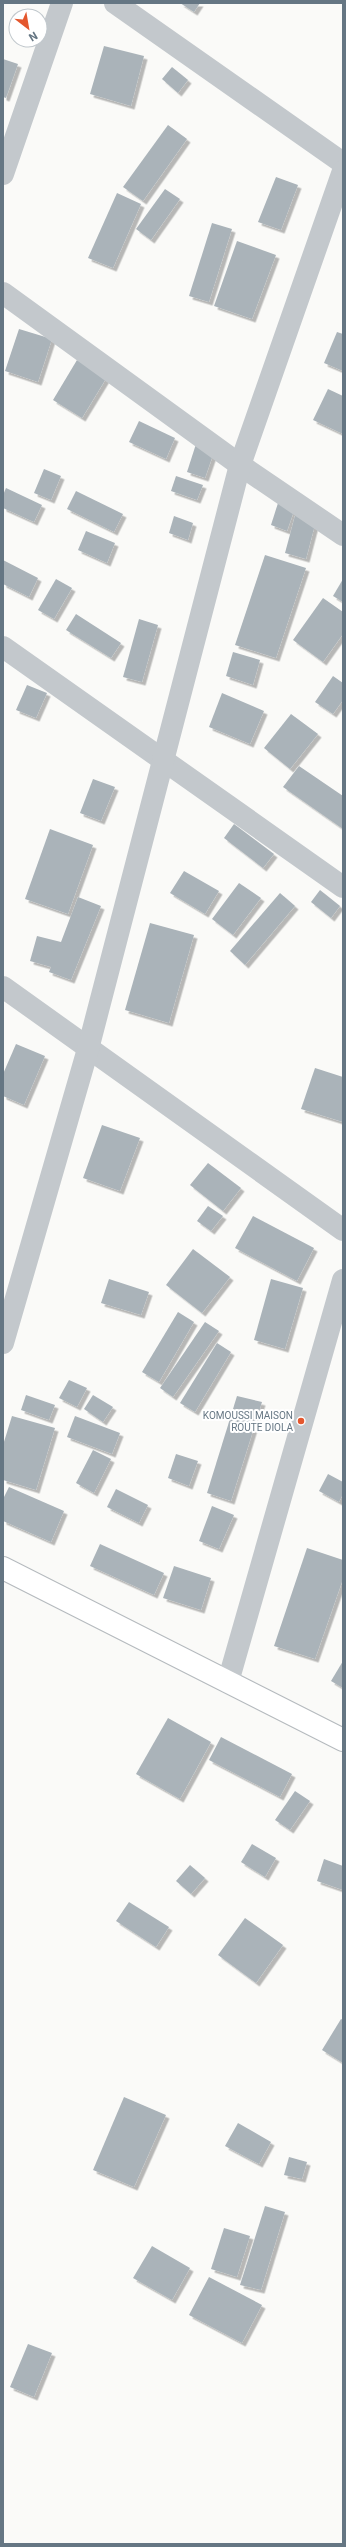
<svg xmlns="http://www.w3.org/2000/svg" width="346" height="2547" viewBox="0 0 346 2547" font-family="Roboto,sans-serif">
  <style>
    .building { fill: #aab3b9; filter: url(#shadow) }
    .lines { fill: none; stroke-linecap: round; stroke-linejoin: round }
    .major-casing { stroke: #b5babe; stroke-width: 24 }
    .minor { stroke: #c3c8cc; stroke-width: 22 }
    .major { stroke: #fff; stroke-width: 22 }
    .poi-dot { fill: #e4572e; stroke: #fff; stroke-width: 1.5 }
    .labels { text-anchor: middle; stroke-width: 4; stroke-linejoin: round; paint-order: stroke }
    .poi-label { font-size: 10px; fill: #657683; stroke: #fff; text-anchor: end }
  </style>
  <defs>
    <filter id="shadow"><feDropShadow dx="3.5" dy="3.5" stdDeviation="0" flood-color="#0004"/></filter>
  </defs>
  <rect width="100%" height="100%" fill="#fafaf8"/>
  <g class="building">
    <polygon points="180,3 200,3 194,12"/>
    <polygon points="104,46 144,56 131,106 90,94"/>
    <polygon points="3,59 18,64 6,98 3,97"/>
    <polygon points="172,67 188,80 178,93 162,79"/>
    <polygon points="168,125 187,139 143,201 123,187"/>
    <polygon points="276,177 298,185 281,230 258,222"/>
    <polygon points="165,189 180,199 151,240 136,229"/>
    <polygon points="117,193 141,204 113,268 88,258"/>
    <polygon points="212,223 232,229 209,302 189,296"/>
    <polygon points="237,241 276,255 252,319 214,306"/>
    <polygon points="19,329 52,339 38,382 5,371"/>
    <polygon points="337,332 343,334 343,371 324,363"/>
    <polygon points="77,360 107,377 82,418 53,400"/>
    <polygon points="328,389 343,396 343,434 313,420"/>
    <polygon points="139,421 175,438 166,459 129,442"/>
    <polygon points="196,444 215,449 205,478 187,472"/>
    <polygon points="44,469 61,476 51,500 34,493"/>
    <polygon points="176,476 203,485 197,500 171,491"/>
    <polygon points="6,488 42,505 34,522 3,508 3,495"/>
    <polygon points="76,491 123,514 114,532 67,509"/>
    <polygon points="278,503 295,508 287,531 271,525"/>
    <polygon points="296,512 317,517 306,559 285,553"/>
    <polygon points="174,516 193,523 188,540 169,533"/>
    <polygon points="86,531 115,543 107,563 78,550"/>
    <polygon points="265,555 306,568 276,658 235,645"/>
    <polygon points="3,560 38,578 29,597 3,584"/>
    <polygon points="56,579 72,588 54,619 38,610"/>
    <polygon points="343,579 343,602 333,596"/>
    <polygon points="323,598 343,612 343,634 323,662 293,640"/>
    <polygon points="76,614 121,643 111,658 66,630"/>
    <polygon points="139,619 158,625 142,682 123,677"/>
    <polygon points="233,652 260,660 253,685 226,676"/>
    <polygon points="333,676 343,683 343,700 333,714 315,702"/>
    <polygon points="27,685 47,693 36,718 16,710"/>
    <polygon points="222,693 264,711 250,744 209,727"/>
    <polygon points="291,714 318,734 290,769 264,748"/>
    <polygon points="299,766 343,796 343,829 283,787"/>
    <polygon points="93,779 115,787 101,821 80,813"/>
    <polygon points="234,824 274,854 263,868 224,838"/>
    <polygon points="50,829 93,845 68,914 25,899"/>
    <polygon points="184,871 219,891 205,914 170,893"/>
    <polygon points="239,883 261,898 233,935 212,919"/>
    <polygon points="320,890 340,906 331,918 311,902"/>
    <polygon points="280,893 295,906 245,965 230,951"/>
    <polygon points="78,897 101,906 71,980 49,972 51,967 30,961 37,936 61,942"/>
    <polygon points="150,923 194,935 169,1023 125,1010"/>
    <polygon points="16,1044 45,1056 24,1105 3,1096 3,1074"/>
    <polygon points="315,1068 343,1077 343,1122 301,1109"/>
    <polygon points="102,1125 140,1138 120,1191 83,1178"/>
    <polygon points="208,1163 241,1188 223,1211 190,1185"/>
    <polygon points="208,1206 223,1216 211,1231 197,1221"/>
    <polygon points="253,1216 314,1248 297,1281 235,1248"/>
    <polygon points="193,1249 230,1277 202,1313 166,1285"/>
    <polygon points="109,1279 149,1292 141,1315 101,1303"/>
    <polygon points="271,1279 303,1288 285,1349 254,1340"/>
    <polygon points="178,1312 194,1322 159,1382 142,1372"/>
    <polygon points="205,1322 219,1331 173,1397 160,1388"/>
    <polygon points="217,1343 231,1352 195,1412 180,1403"/>
    <polygon points="69,1380 87,1388 77,1407 59,1398"/>
    <polygon points="26,1395 55,1405 49,1420 21,1410"/>
    <polygon points="93,1395 113,1407 103,1422 84,1409"/>
    <polygon points="237,1396 262,1402 231,1501 207,1493"/>
    <polygon points="12,1416 55,1428 36,1490 3,1480 3,1445"/>
    <polygon points="75,1416 120,1433 112,1454 67,1437"/>
    <polygon points="93,1450 111,1459 94,1493 76,1483"/>
    <polygon points="176,1454 198,1461 189,1486 168,1478"/>
    <polygon points="328,1474 343,1482 343,1494 339,1502 319,1491"/>
    <polygon points="9,1487 64,1511 51,1542 3,1521 3,1499"/>
    <polygon points="116,1489 148,1505 139,1523 107,1507"/>
    <polygon points="212,1506 234,1515 219,1549 199,1541"/>
    <polygon points="100,1544 164,1573 154,1595 90,1566"/>
    <polygon points="307,1548 343,1560 343,1579 315,1659 274,1646"/>
    <polygon points="174,1566 211,1578 201,1610 163,1598"/>
    <polygon points="343,1661 343,1688 331,1681"/>
    <polygon points="168,1718 211,1742 180,1799 136,1774"/>
    <polygon points="221,1737 292,1774 280,1797 209,1760"/>
    <polygon points="295,1791 310,1801 290,1830 275,1820"/>
    <polygon points="252,1844 276,1858 265,1877 241,1862"/>
    <polygon points="324,1859 343,1866 343,1890 317,1881"/>
    <polygon points="190,1865 205,1878 191,1894 176,1881"/>
    <polygon points="129,1902 169,1927 156,1947 116,1921"/>
    <polygon points="245,1918 283,1945 256,1983 218,1955"/>
    <polygon points="341,2019 343,2020 343,2063 322,2050"/>
    <polygon points="124,2097 166,2115 134,2187 93,2170"/>
    <polygon points="238,2123 271,2142 259,2164 225,2146"/>
    <polygon points="289,2157 307,2162 302,2179 284,2175"/>
    <polygon points="265,2206 285,2212 261,2290 240,2285"/>
    <polygon points="224,2228 250,2236 237,2277 211,2269"/>
    <polygon points="152,2246 190,2268 172,2300 133,2278"/>
    <polygon points="209,2277 262,2305 242,2343 189,2315"/>
    <polygon points="28,2344 52,2353 34,2397 10,2387"/>
  </g>
  <g class="lines">
    <defs>
      <polyline id="major" points="3,1568 343,1740"/>
    </defs>
    <use href="#major" class="major-casing"/>
    <g class="minor">
      <polyline points="115,3 343,163"/>
      <polyline points="3,174 62,3"/>
      <polyline points="3,293 240,465 343,535"/>
      <polyline points="3,647 343,887"/>
      <polyline points="3,987 343,1230"/>
      <polyline points="3,1343 88,1049 240,465 343,171"/>
      <polyline points="228,1682 343,1280"/>
    </g>
    <use href="#major" class="major"/>
  </g>
  <circle class="poi-dot" cx="301" cy="1421" r="4"/>
  <g class="labels">
    <g class="poi-label">
      <text x="293" y="1419">KOMOUSSI MAISON<tspan x="293" dy="12">ROUTE DIOLA</tspan></text>
    </g>
  </g>
  <rect width="346" height="2547" fill="none" stroke="#657683" stroke-width="8"/>
  <g transform="translate(28 28) rotate(149)"><circle r="19" fill="#ffffff" stroke="#c1c8cd"/>
  <path d="M0-3L7 15L0 10L-7 15Z" fill="#e4572e"/>
  <text y="-6" font-size="11" font-weight="bold" text-anchor="middle" fill="#657683">N</text>
  </g>
</svg>
